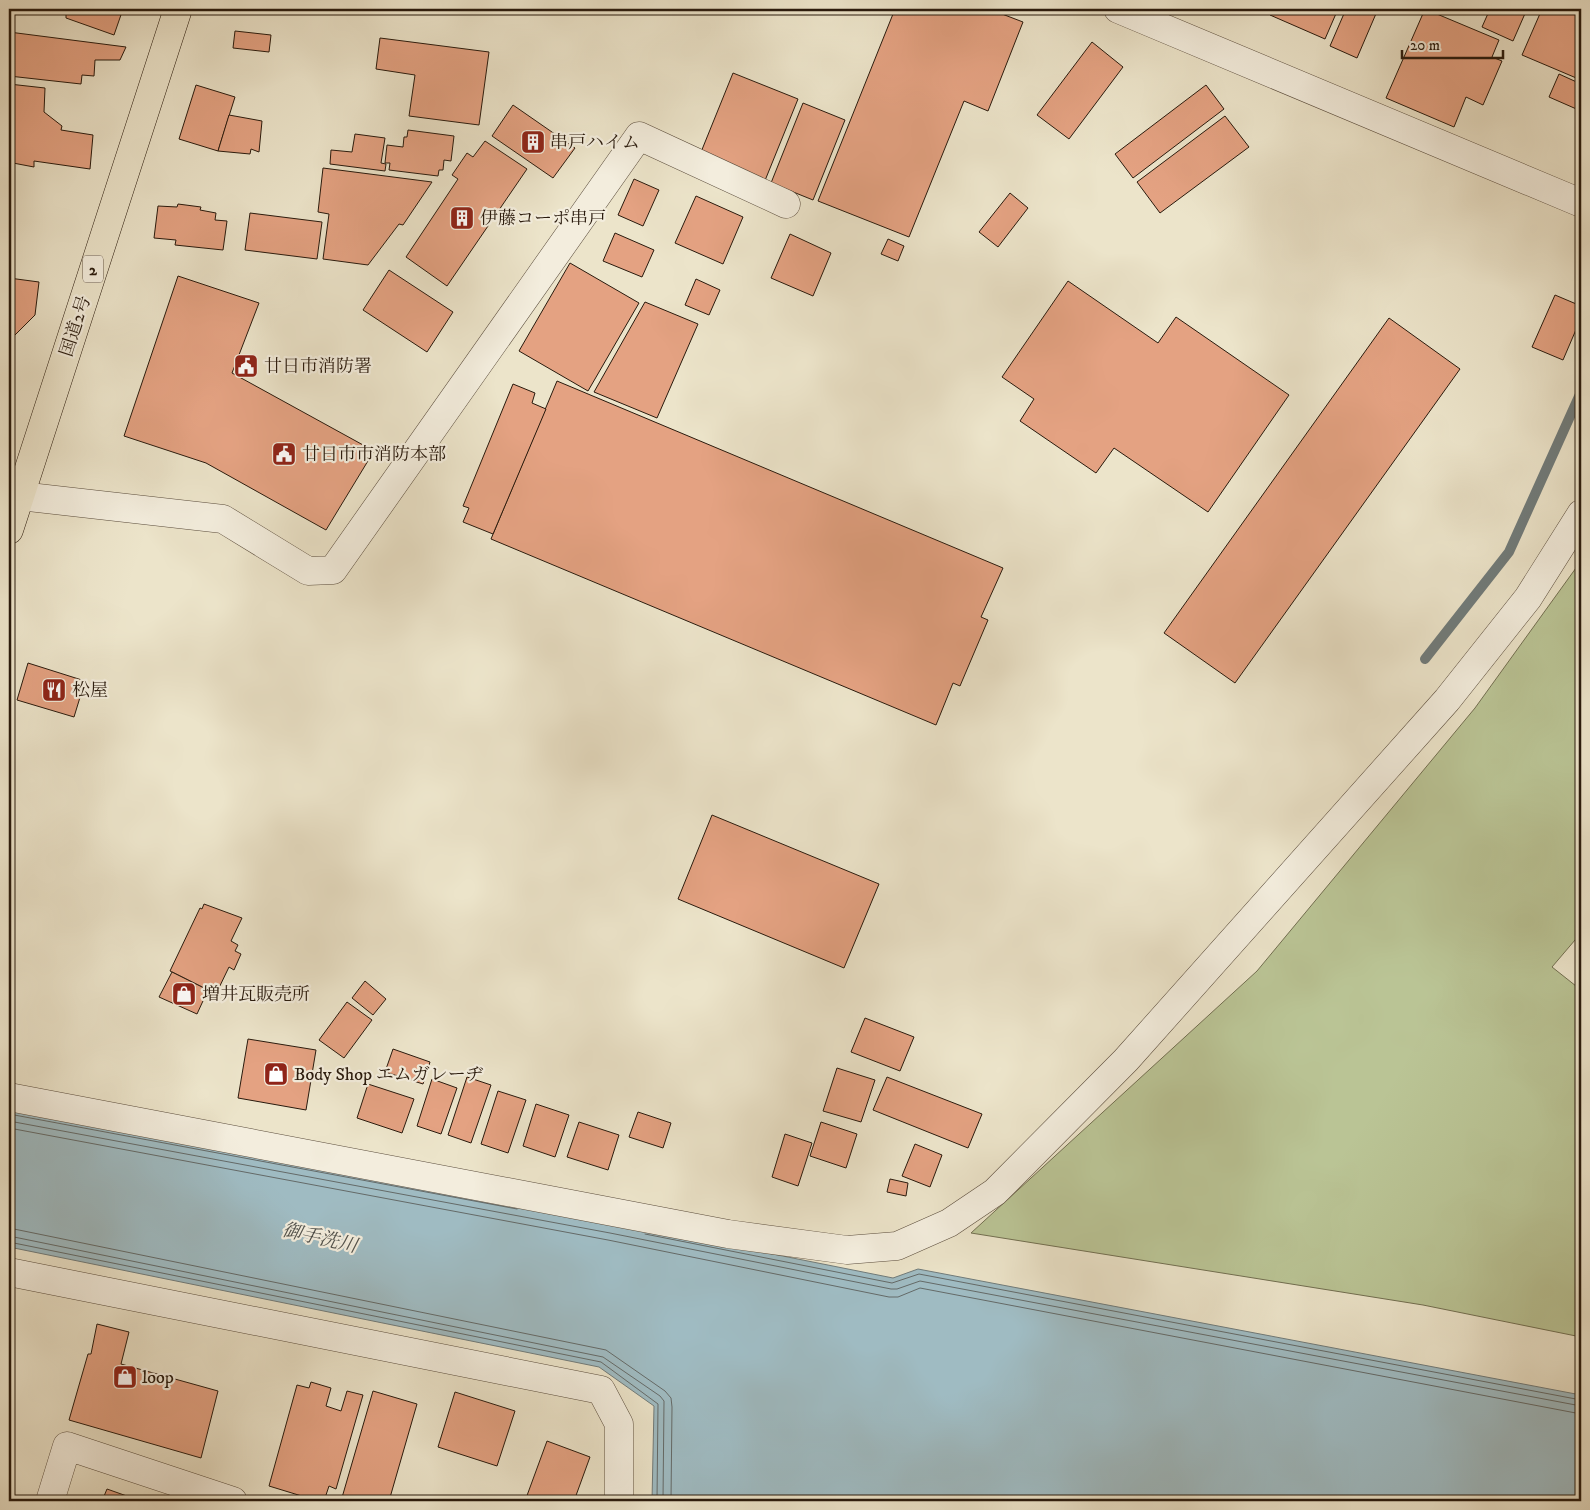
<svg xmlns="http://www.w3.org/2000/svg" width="1590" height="1510" viewBox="0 0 1590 1510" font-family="'IM FELL DW Pica','Noto Serif JP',serif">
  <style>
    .green { fill: #bac495; stroke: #726f51 }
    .water { fill: #9fbbc2; stroke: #707b7a }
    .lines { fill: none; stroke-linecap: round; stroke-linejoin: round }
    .shore { stroke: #646a68; stroke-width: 1 }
    .stream { stroke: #707b7a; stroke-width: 10 }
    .building { fill: #e4a282; stroke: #291a0d }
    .minor-casing { stroke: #5a4c3c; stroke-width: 29 }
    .highway-casing { stroke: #291a0d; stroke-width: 29 }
    .minor { stroke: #f3eddd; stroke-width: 28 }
    .highway { stroke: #ece4ca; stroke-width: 28 }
    .labels { text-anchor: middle; stroke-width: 4.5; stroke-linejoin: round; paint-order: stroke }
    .shield { fill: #f3eddd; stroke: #66594b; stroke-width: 1 }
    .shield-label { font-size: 16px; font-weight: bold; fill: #291a0d }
    .poi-label { font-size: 18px; fill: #291a0d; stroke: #f3eddd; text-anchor: start }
    .street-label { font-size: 18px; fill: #291a0d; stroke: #f3eddd }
    .water-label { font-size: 19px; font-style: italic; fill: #52524c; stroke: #f3eddd }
  </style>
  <rect width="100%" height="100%" fill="#ece4ca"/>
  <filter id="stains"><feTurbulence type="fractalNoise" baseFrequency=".004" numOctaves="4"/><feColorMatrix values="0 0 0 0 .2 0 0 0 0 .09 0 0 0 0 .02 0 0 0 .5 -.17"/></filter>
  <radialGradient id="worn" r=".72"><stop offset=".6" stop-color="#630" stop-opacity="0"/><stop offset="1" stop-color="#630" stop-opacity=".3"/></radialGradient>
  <polygon class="green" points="1581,561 1581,933 1552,967 1581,990 1581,1337 1423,1305 971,1233 1257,971 1475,708"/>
  <polygon class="water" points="9,1109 612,1222 893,1278 918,1269 1581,1395 1581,1501 652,1501 654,1406 599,1367 9,1247"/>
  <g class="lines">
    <g class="shore">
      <polyline points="9,1114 517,1209"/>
      <polyline points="9,1121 610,1233 891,1289 897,1289 920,1281 1581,1406"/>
      <polyline points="9,1128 608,1240 889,1297 898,1297 920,1288 1581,1414"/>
      <polyline points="9,1228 606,1350 665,1391 671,1398 672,1407 671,1501"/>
      <polyline points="645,1234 892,1283 919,1274 1581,1400"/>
      <polyline points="9,1236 603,1357 660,1396 664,1401 663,1501"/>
      <polyline points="9,1242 601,1362 658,1404 657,1501"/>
    </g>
    <polyline class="stream" points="1425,659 1509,552 1581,392"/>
  </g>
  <g class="building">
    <polygon points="61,9 123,9 114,35 66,18 66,14 60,11"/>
    <polygon points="895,9 989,9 1023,22 988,111 964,101 909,237 818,201"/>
    <polygon points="1272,9 1338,9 1325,39 1270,15"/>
    <polygon points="1346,9 1378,9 1357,58 1330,46"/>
    <polygon points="1425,9 1499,40 1492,57 1502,61 1483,105 1466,97 1454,127 1386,98"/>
    <polygon points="1490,9 1527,9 1513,41 1482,27"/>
    <polygon points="1542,9 1581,9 1581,80 1522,55"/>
    <polygon points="235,31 271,35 269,52 233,48"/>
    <polygon points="9,32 126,47 120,60 95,60 94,76 82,75 81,84 9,76"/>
    <polygon points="380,38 489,52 479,125 409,116 415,75 376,69"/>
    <polygon points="1092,42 1123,67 1069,139 1037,115"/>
    <polygon points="733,73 798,99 764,183 699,157"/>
    <polygon points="1559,74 1581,84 1581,111 1549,97"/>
    <polygon points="9,84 45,88 44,112 62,126 61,130 93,135 90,169 34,161 34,167 13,163 13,169 9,168"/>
    <polygon points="196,85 235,97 218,151 179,139"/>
    <polygon points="1206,85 1224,109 1133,178 1115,154"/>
    <polygon points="803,103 845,120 813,200 771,183"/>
    <polygon points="513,105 575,148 553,178 492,136"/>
    <polygon points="229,115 262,121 259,152 251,149 250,154 218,151"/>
    <polygon points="1225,116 1249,147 1160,213 1137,182"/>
    <polygon points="408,130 454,136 451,161 444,160 443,170 439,170 438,176 389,170 390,163 385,163 387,145 403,147 404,137 407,137"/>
    <polygon points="355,134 385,138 381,163 386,164 385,171 330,164 331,150 352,152"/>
    <polygon points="485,141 527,169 447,286 406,257 458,179 452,175 467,153 473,157"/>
    <polygon points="323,168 432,182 403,225 399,224 368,265 323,259 329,214 318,212"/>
    <polygon points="634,179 659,190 643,226 618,215"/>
    <polygon points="1010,193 1028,208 998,247 979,232"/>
    <polygon points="696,196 743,217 723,264 675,243"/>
    <polygon points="178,204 201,207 200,210 216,213 215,220 227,221 223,250 175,245 176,240 154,238 158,206 177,207"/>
    <polygon points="250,213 322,222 317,259 245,250"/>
    <polygon points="615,233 654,250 642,277 603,261"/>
    <polygon points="790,234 831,253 813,296 771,278"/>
    <polygon points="888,239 904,246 898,261 881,254"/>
    <polygon points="570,263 639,303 588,391 519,351"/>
    <polygon points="389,270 453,312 427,352 363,310"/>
    <polygon points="178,276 259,303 232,373 374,451 326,530 206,463 124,436"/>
    <polygon points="9,278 39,282 35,315 12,338 9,337"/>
    <polygon points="696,279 720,290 709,315 685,305"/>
    <polygon points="1068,281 1158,343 1176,317 1289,395 1208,512 1114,448 1096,473 1020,421 1034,399 1002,377"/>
    <polygon points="1555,295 1581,306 1581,318 1563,360 1532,347"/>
    <polygon points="645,302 698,324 657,418 594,392"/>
    <polygon points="1389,318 1460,369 1235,683 1164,633"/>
    <polygon points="557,381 1003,568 981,617 988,620 960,686 953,683 936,725 491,539"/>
    <polygon points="513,384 535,393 532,403 546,409 493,534 463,522 469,508 463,506"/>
    <polygon points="28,663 85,681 74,717 17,700"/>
    <polygon points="712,815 879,884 844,968 678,899"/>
    <polygon points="204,904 242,918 231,941 238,945 235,951 241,954 234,970 229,967 216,994 170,971 200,908 202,909"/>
    <polygon points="172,972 208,990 197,1014 159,997"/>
    <polygon points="365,981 386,999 373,1015 352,998"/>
    <polygon points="347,1002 372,1020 344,1058 319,1040"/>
    <polygon points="865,1018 914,1037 900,1071 851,1052"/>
    <polygon points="248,1039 316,1050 306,1110 238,1098"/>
    <polygon points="393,1049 430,1062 423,1084 385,1072"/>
    <polygon points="837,1068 875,1080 861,1122 823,1111"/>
    <polygon points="467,1077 491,1085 471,1143 448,1135"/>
    <polygon points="887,1077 982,1114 968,1148 873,1110"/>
    <polygon points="432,1079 457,1088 441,1134 417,1126"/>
    <polygon points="368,1084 414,1099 402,1133 357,1118"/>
    <polygon points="498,1091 526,1100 508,1153 481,1144"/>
    <polygon points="536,1104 569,1115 555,1157 523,1146"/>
    <polygon points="638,1112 671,1123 663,1148 629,1137"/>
    <polygon points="579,1122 619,1135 608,1170 567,1157"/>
    <polygon points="821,1122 857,1134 846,1168 810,1156"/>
    <polygon points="785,1134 812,1143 798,1186 772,1177"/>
    <polygon points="915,1144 942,1155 930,1187 902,1176"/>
    <polygon points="890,1179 908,1183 906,1196 887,1192"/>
    <polygon points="97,1324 129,1332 121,1364 218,1391 201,1458 69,1420 88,1354 91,1354"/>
    <polygon points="311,1382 331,1388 326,1406 341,1411 347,1391 363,1395 336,1489 329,1486 324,1501 318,1501 269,1486 297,1385 309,1388"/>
    <polygon points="373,1391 417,1404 389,1501 341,1501"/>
    <polygon points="455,1392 515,1411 497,1466 438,1447"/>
    <polygon points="547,1441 590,1457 574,1501 525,1501"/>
    <polygon points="107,1489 141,1501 102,1501"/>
  </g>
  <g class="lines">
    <defs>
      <g id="minor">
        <polyline points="1118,9 1581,203"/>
        <polyline points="20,496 223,519 308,571 333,570 639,136 786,204"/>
        <polyline points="9,1097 728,1234 847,1250 897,1246 949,1223 995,1192 1126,1060 1447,700 1528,598 1581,514"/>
        <polyline points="9,1272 601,1390 619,1424 619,1501"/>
        <polyline points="50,1501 67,1446 233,1501"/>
      </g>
      <polyline id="highway" points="9,530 178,9"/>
    </defs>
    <use href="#minor" class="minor-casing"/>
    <use href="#highway" class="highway-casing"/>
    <use href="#minor" class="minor"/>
    <use href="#highway" class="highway"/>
  </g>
  <defs>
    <symbol id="building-square" viewBox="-11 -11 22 22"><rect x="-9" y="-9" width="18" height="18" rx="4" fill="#8f2418" stroke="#f3eddd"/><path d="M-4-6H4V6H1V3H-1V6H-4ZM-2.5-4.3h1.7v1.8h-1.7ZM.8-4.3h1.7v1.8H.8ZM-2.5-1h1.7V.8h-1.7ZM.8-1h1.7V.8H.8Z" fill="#fff"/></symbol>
    <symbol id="civic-square" viewBox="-11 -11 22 22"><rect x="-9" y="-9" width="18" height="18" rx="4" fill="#8f2418" stroke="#f3eddd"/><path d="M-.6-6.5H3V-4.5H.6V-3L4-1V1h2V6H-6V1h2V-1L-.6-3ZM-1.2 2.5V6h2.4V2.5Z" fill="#fff"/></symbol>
    <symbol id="restaurant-square" viewBox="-11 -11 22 22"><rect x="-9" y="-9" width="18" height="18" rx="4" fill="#8f2418" stroke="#f3eddd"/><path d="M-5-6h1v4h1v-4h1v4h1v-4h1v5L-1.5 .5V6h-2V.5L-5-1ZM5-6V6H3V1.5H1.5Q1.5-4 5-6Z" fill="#fff"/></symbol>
    <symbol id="shop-square" viewBox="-11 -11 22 22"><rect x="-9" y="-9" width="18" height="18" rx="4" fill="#8f2418" stroke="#f3eddd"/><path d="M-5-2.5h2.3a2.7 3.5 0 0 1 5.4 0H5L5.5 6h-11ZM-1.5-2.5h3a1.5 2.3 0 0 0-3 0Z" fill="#fff"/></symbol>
  </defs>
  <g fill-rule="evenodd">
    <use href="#building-square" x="519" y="128" width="28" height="28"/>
    <use href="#building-square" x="448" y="204" width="28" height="28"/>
    <use href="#civic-square" x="232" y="352" width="28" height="28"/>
    <use href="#civic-square" x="270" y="440" width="28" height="28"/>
    <use href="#restaurant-square" x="40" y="676" width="28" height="28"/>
    <use href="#shop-square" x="170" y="980" width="28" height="28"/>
    <use href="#shop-square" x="262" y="1060" width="28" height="28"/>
    <use href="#shop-square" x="111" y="1363" width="28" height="28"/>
  </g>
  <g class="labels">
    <rect class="shield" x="83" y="255.5" width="20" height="27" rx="4"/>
    <g class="shield-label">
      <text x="93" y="275">2</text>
    </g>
    <g class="poi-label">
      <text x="550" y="148">串戸ハイム</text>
      <text x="480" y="224">伊藤コーポ串戸</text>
      <text x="264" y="372">廿日市消防署</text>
      <text x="302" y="460">廿日市市消防本部</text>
      <text x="72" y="696">松屋</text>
      <text x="202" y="1000">増井瓦販売所</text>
      <text x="294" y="1080">Body Shop エムガレーヂ</text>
      <text x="142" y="1383">loop</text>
    </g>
    <g class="street-label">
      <text transform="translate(75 326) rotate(-72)" y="6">国道2号</text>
    </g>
    <g class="water-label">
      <text transform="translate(320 1237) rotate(13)" y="7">御手洗川</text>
    </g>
  </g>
  <rect width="1590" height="1510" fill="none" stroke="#ece4ca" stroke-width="30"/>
  <rect x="10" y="10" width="1570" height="1490" fill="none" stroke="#291a0d" stroke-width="2.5"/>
  <rect x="15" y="15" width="1560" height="1480" fill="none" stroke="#291a0d"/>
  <path d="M1402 50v8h101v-8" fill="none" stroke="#291a0d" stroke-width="2.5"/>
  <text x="1410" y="50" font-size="15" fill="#291a0d" stroke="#f3eddd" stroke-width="4" paint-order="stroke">20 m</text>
  <rect width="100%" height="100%" filter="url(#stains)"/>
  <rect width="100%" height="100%" fill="url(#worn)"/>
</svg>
